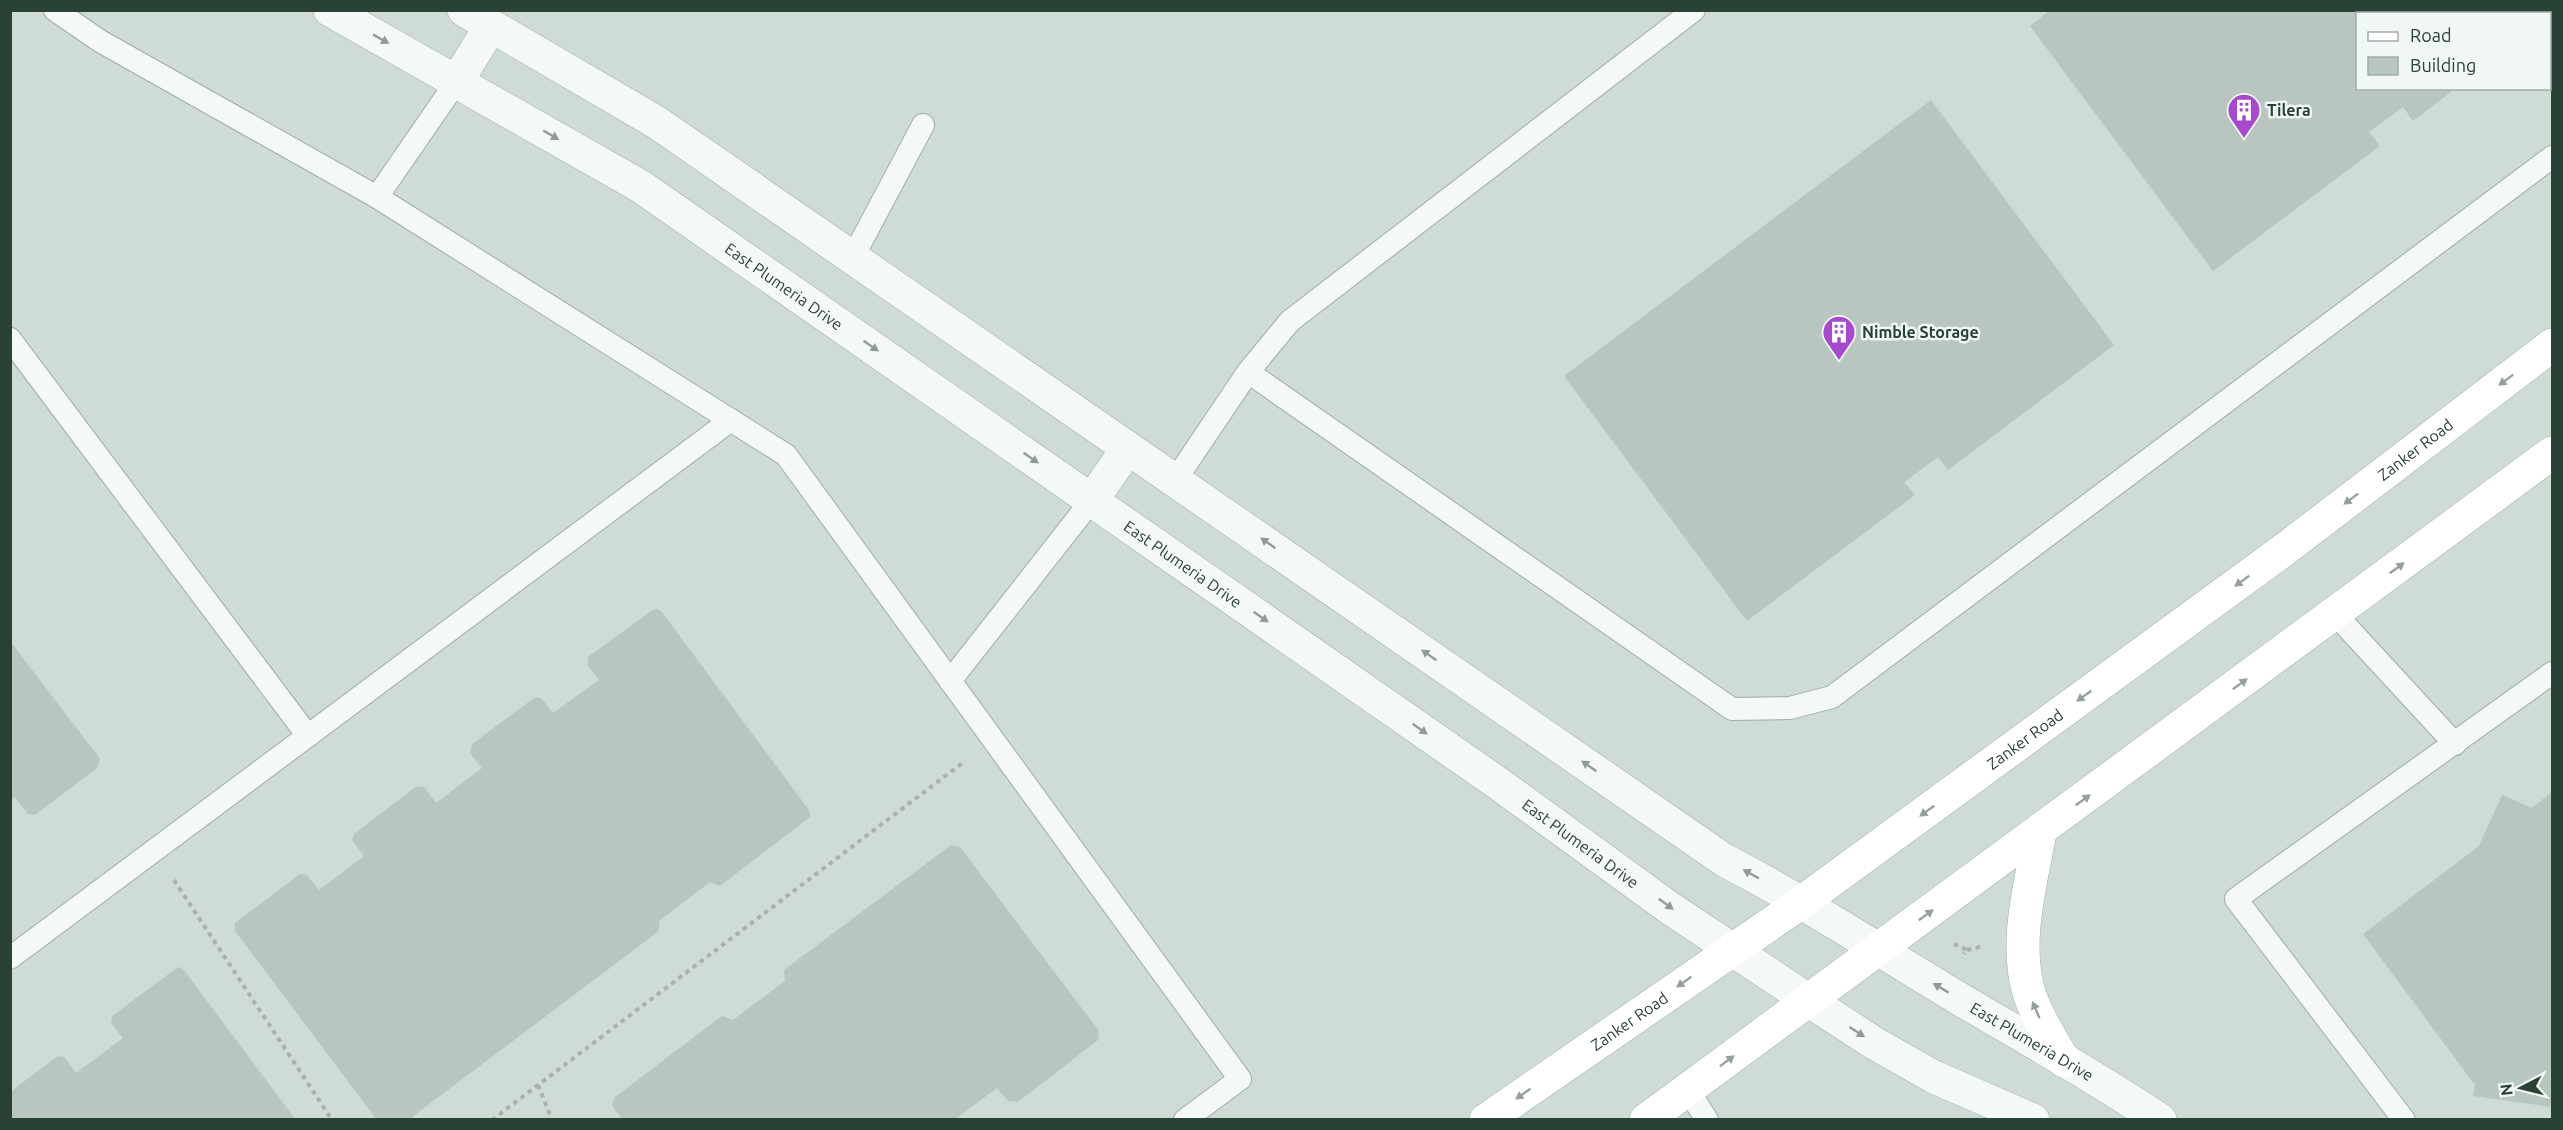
<svg xmlns="http://www.w3.org/2000/svg" width="2563" height="1130" viewBox="0 0 2563 1130" font-family="Ubuntu,sans-serif">
  <style>
    .built { fill: #cfdbd5; fill-rule: evenodd }
    .building { fill: #b8c6bf }
    .lines { fill: none; stroke-linecap: round; stroke-linejoin: round }
    .service-casing { stroke: #9fada6; stroke-width: 24 }
    .tertiary-casing { stroke: #9fada6; stroke-width: 34 }
    .primary-casing { stroke: #a1b5aa; stroke-width: 34 }
    .path { stroke: #a7b2ad; stroke-width: 4; stroke-dasharray: 4.5 4.5; stroke-linecap: butt }
    .service { stroke: #f4f8f6; stroke-width: 22 }
    .tertiary { stroke: #f4f8f6; stroke-width: 33 }
    .primary { stroke: #fff; stroke-width: 33 }
    .oneway { fill: #8f9c96 }
    .oneway2 { fill: #94a09a }
    .labels { text-anchor: middle; stroke-width: 5; stroke-linejoin: round; paint-order: stroke }
    .poi-label { font-size: 16px; font-weight: bold; fill: #2a4135; stroke: #f1f7f4; text-anchor: start }
    .street-label { font-size: 16px; fill: #2a4135; stroke: #f1f7f4 }
  </style>
  <rect width="100%" height="100%" fill="#e1eae5"/>
  <path class="built" d="M11 11H2552V1119H11ZM2358 14H2550V88H2358Z"/>
  <g class="building">
    <polygon points="2050,10 2552,10 2552,16 2550,18 2550,14 2358,14 2358,88 2456,88 2413,121 2403,107 2369,132 2380,146 2213,271 2030,26"/>
    <polygon points="1931,100 2114,345 1948,470 1938,457 1904,482 1915,495 1747,621 1564,376"/>
    <polygon points="656,609 661,611 809,810 810,817 720,886 710,882 659,921 659,931 408,1120 377,1120 235,931 235,923 300,874 307,875 319,890 364,856 352,840 354,834 417,786 424,787 436,803 482,768 470,753 472,744 534,698 541,698 553,713 599,680 588,666 588,657 651,611"/>
    <polygon points="10,641 100,759 97,768 35,815 28,814 15,797 10,801"/>
    <polygon points="2552,792 2552,1107 2473,1096 2475,1085 2363,934 2479,846 2502,795 2532,808"/>
    <polygon points="951,845 960,847 1099,1031 1098,1040 1018,1102 1008,1101 997,1088 954,1120 623,1120 612,1105 615,1097 722,1016 733,1020 785,981 784,970"/>
    <polygon points="178,967 183,969 296,1120 10,1120 10,1092 58,1056 64,1057 76,1073 123,1038 111,1023 112,1016"/>
  </g>
  <g class="lines">
    <defs>
      <g id="service">
        <polyline points="55,10 100,41 377,197 786,455 1240,1079 1185,1120"/>
        <polyline points="377,197 457,81"/>
        <polyline points="853,257 923,125"/>
        <polyline points="10,339 308,736"/>
        <polyline points="1248,372 1732,709 1790,708 1832,697 2552,157"/>
        <polyline points="1176,479 1248,372 1290,321 1694,10"/>
        <polyline points="2335,614 2455,744"/>
        <polyline points="950,681 1092,500"/>
        <polyline points="10,958 731,420"/>
        <polyline points="1688,1090 1707,1120"/>
        <polyline points="2404,1120 2236,899 2552,673"/>
      </g>
      <g id="tertiary">
        <path id="s1" d="M330 10 640 186 1499 784 1671 909 1808 1000 1874 1043 1934 1077 2033 1120"/>
        <path id="s2" d="M464 10 656 122 1724 860C1803 901 1877 949 1953 995 2022 1036 2093 1075 2160 1120"/>
        <polyline points="457,81 491,26"/>
        <polyline points="1092,500 1128,448"/>
      </g>
      <g id="primary">
        <path d="M2040 832C2031 883 2013 944 2030 996 2038 1019 2052 1040 2064 1061"/>
        <path id="s3" d="M1486 1120 1802 902 2289 546 2552 345"/>
        <polyline points="1646,1120 2552,453"/>
      </g>
    </defs>
    <use href="#service" class="service-casing"/>
    <use href="#tertiary" class="tertiary-casing"/>
    <use href="#primary" class="primary-casing"/>
    <g class="path">
      <polyline points="174,880 332,1120"/>
      <polyline points="1954,944 1967,950 1964,954"/>
      <polyline points="1967,950 1984,946"/>
      <polyline points="538,1085 552,1120"/>
      <polyline points="492,1120 965,761"/>
    </g>
    <use href="#service" class="service"/>
    <use href="#tertiary" class="tertiary"/>
    <use href="#primary" class="primary"/>
  </g>
  <defs><path id="oneway-solid" d="M-6-.8H1V-3.2L6.5 0L1 3.2V.8H-6Z" transform="scale(1.5)"/></defs>
  <g class="oneway">
    <use href="#oneway-solid" transform="translate(381 39) rotate(29)"/>
    <use href="#oneway-solid" transform="translate(551 135) rotate(30)"/>
    <use href="#oneway-solid" transform="translate(871 346) rotate(35)"/>
    <use href="#oneway-solid" transform="translate(1031 458) rotate(35)"/>
    <use href="#oneway-solid" transform="translate(1268 543) rotate(-145)"/>
    <use href="#oneway-solid" transform="translate(1261 617) rotate(35)"/>
    <use href="#oneway-solid" transform="translate(1429 655) rotate(-145)"/>
    <use href="#oneway-solid" transform="translate(1420 729) rotate(35)"/>
    <use href="#oneway-solid" transform="translate(1589 766) rotate(-145)"/>
    <use href="#oneway-solid" transform="translate(1751 874) rotate(-151)"/>
    <use href="#oneway-solid" transform="translate(1666 904) rotate(36)"/>
    <use href="#oneway-solid" transform="translate(1941 988) rotate(-149)"/>
    <use href="#oneway-solid" transform="translate(1857 1032) rotate(33)"/>
  </g>
  <g class="oneway2">
    <use href="#oneway-solid" transform="translate(2506 380) rotate(143)"/>
    <use href="#oneway-solid" transform="translate(2351 499) rotate(143)"/>
    <use href="#oneway-solid" transform="translate(2397 568) rotate(-36)"/>
    <use href="#oneway-solid" transform="translate(2242 581) rotate(144)"/>
    <use href="#oneway-solid" transform="translate(2240 684) rotate(-36)"/>
    <use href="#oneway-solid" transform="translate(2084 696) rotate(144)"/>
    <use href="#oneway-solid" transform="translate(2083 800) rotate(-36)"/>
    <use href="#oneway-solid" transform="translate(1927 811) rotate(144)"/>
    <use href="#oneway-solid" transform="translate(1926 915) rotate(-36)"/>
    <use href="#oneway-solid" transform="translate(1684 982) rotate(145)"/>
    <use href="#oneway-solid" transform="translate(2036 1010) rotate(-113)"/>
    <use href="#oneway-solid" transform="translate(1727 1061) rotate(-37)"/>
    <use href="#oneway-solid" transform="translate(1523 1094) rotate(145)"/>
  </g>
  <defs>
    <symbol id="building-pin" viewBox="-11 -11 22 30"><path d="M0 17L-7.5 6A9.5 9.5 0 1 1 7.5 6Z" fill="#a749cc" stroke="#f1f7f4"/><path d="M-4-6H4V6H1V3H-1V6H-4ZM-2.5-4.3h1.7v1.8h-1.7ZM.8-4.3h1.7v1.8H.8ZM-2.5-1h1.7V.8h-1.7ZM.8-1h1.7V.8H.8Z" fill="#fff"/></symbol>
  </defs>
  <g fill-rule="evenodd">
    <use href="#building-pin" x="2225" y="91" width="38" height="52"/>
    <use href="#building-pin" x="1820" y="313" width="38" height="52"/>
  </g>
  <g class="labels">
    <g class="poi-label">
      <text x="2267" y="116">Tilera</text>
      <text x="1862" y="338">Nimble Storage</text>
    </g>
    <g class="street-label">
      <text dy="6" stroke="none"><textPath href="#s1" startOffset="532">East Plumeria Drive</textPath></text>
      <text dy="6" stroke="none"><textPath href="#s3" startOffset="1146">Zanker Road</textPath></text>
      <text dy="6" stroke="none"><textPath href="#s1" startOffset="1018">East Plumeria Drive</textPath></text>
      <text dy="6" stroke="none"><textPath href="#s3" startOffset="660">Zanker Road</textPath></text>
      <text dy="6" stroke="none"><textPath href="#s1" startOffset="1504">East Plumeria Drive</textPath></text>
      <text dy="6" stroke="none"><textPath href="#s3" startOffset="174">Zanker Road</textPath></text>
      <text dy="6" stroke="none"><textPath href="#s2" startOffset="1878">East Plumeria Drive</textPath></text>
    </g>
  </g>
  <rect width="2563" height="1130" fill="none" stroke="#2a4135" stroke-width="24"/>
  <rect x="2356" y="12" width="195" height="78" fill="#f1f7f4" stroke="#a1aea8" stroke-width="1.5"/>
  <rect x="2368" y="32" width="30" height="9" fill="#ffffff" stroke="#a1aea8" stroke-width="1.5"/>
  <text x="2410" y="42" font-size="18" fill="#2a4135">Road</text>
  <rect x="2368" y="57" width="30" height="18" fill="#b8c6bf" stroke="#a1aea8" stroke-width="1.5"/>
  <text x="2410" y="72" font-size="18" fill="#2a4135">Building</text>
  <g transform="translate(2521 1088) rotate(263)" stroke="#f1f7f4" stroke-width="4.5" paint-order="stroke">
  <path d="M0-4.5L10 22L0 15L-10 22Z" fill="#2a4135"/>
  <text y="-9" font-size="16" font-weight="bold" text-anchor="middle" fill="#2a4135">N</text>
  </g>
</svg>
